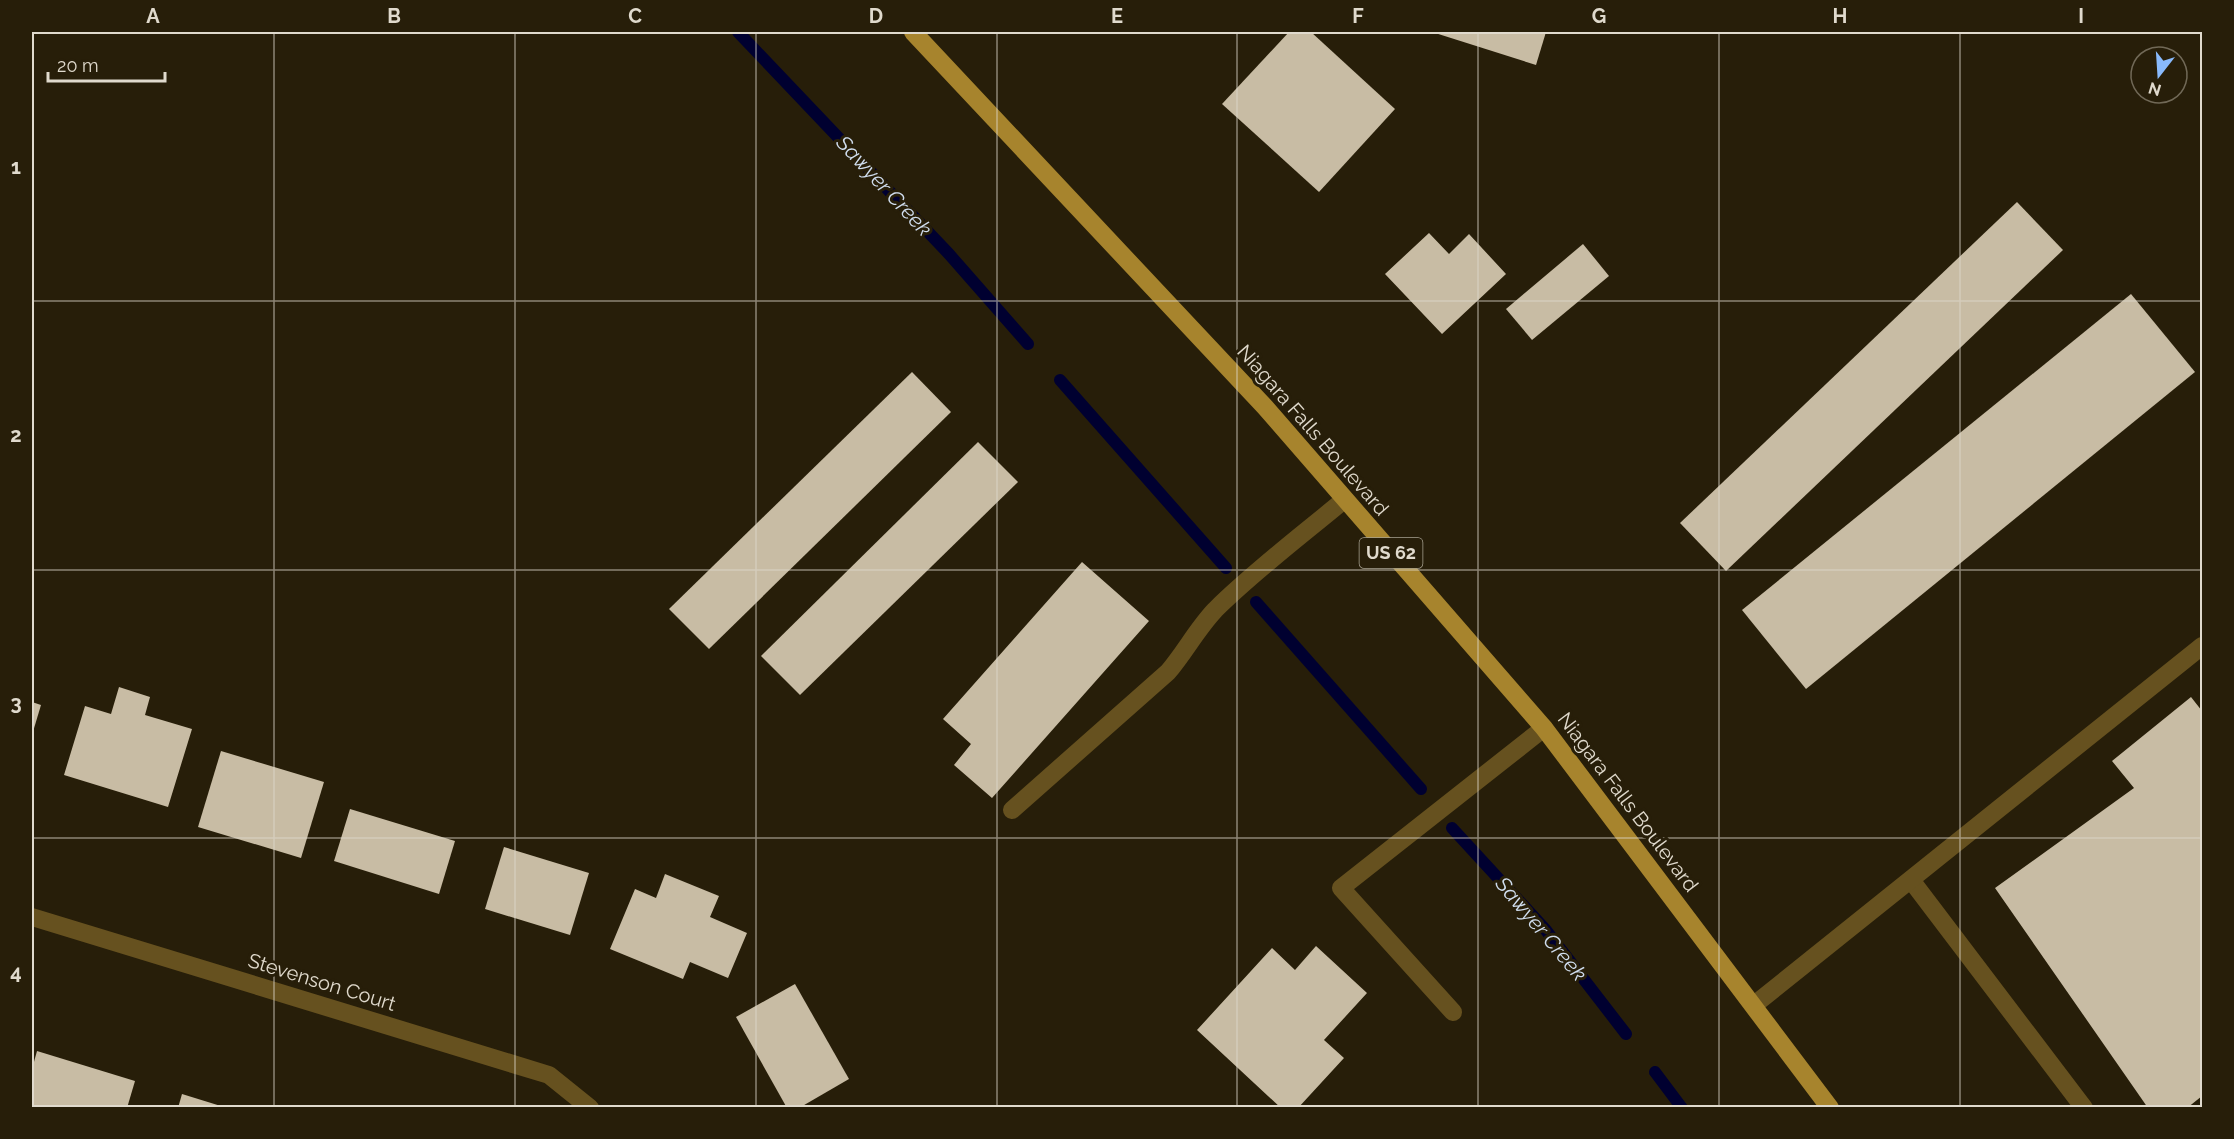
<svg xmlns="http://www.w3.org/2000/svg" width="2234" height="1139" viewBox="0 0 2234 1139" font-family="Raleway,sans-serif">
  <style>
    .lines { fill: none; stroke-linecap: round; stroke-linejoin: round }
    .stream { stroke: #000030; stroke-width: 12 }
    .building { fill: #c8bca4 }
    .minor { stroke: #66511f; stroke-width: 18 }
    .major { stroke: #a7842d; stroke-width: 18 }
    .grid { fill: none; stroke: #e0dacd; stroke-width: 1.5; stroke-opacity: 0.55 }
    .labels { text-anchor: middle; stroke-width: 6; stroke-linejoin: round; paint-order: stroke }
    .shield { fill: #271e09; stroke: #a8a292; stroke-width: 1.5 }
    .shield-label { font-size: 18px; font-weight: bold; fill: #e0dacd }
    .street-label { font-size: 20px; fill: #e0dacd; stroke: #271e09 }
    .water-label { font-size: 21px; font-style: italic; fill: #d0ddee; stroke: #271e09 }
    .neatline { fill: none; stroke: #e0dacd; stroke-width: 2 }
    .grid-label { font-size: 20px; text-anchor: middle; font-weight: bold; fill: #e0dacd }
  </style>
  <rect width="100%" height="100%" fill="#271e09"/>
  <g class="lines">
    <g class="stream">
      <polyline points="738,32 949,254 1028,344"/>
      <polyline points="1060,380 1226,568"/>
      <polyline points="1256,602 1421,789"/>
      <polyline points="1452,828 1545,929 1626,1034"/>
      <polyline points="1655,1072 1682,1108"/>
    </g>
  </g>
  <g class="building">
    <polygon points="1289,32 1311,32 1395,109 1319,192 1222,104"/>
    <polygon points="1432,32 1546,32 1536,65"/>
    <polygon points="2017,202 2063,250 1726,571 1680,523"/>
    <polygon points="1429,233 1449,254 1469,234 1506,274 1442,334 1385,274"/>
    <polygon points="1583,244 1609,276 1532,340 1506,309"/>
    <polygon points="2131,294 2195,372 1806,689 1742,610"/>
    <polygon points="912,372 951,412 709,649 669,609"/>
    <polygon points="978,442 1018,482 800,695 761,656"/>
    <polygon points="1082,562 1149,621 992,798 954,765 971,744 943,719"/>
    <polygon points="119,687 150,697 145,715 192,729 168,807 64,775 85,706 111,714"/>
    <polygon points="2191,697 2202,711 2202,1096 2187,1108 2148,1108 1995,888 2134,788 2112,761"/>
    <polygon points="32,702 41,705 32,735"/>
    <polygon points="221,751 324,782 301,858 198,827"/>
    <polygon points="350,809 455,841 439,894 334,861"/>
    <polygon points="504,847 589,873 570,935 485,909"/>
    <polygon points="665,874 719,896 710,917 747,933 728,978 690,962 683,979 610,949 635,889 656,898"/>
    <polygon points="1316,946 1367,993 1324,1040 1344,1058 1298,1108 1281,1108 1197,1030 1272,948 1295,970"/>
    <polygon points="795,984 849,1079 799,1108 787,1108 736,1017"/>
    <polygon points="37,1051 135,1081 127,1108 32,1108 32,1069"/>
    <polygon points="182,1094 224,1107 224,1108 178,1108"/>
  </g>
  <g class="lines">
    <g class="minor">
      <path d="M1012 810 1168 672C1185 652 1197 629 1215 610 1253 572 1302 535 1344 500"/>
      <polyline points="1911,880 2084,1108"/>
      <polyline points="32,917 549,1075 590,1108"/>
      <polyline points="1754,1005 2202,646"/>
      <polyline points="1453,1012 1341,888 1544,728"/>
    </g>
    <polyline class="major" points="913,32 1265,407 1544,728 1830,1108"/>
  </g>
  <path class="grid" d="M274 32V1108M515 32V1108M756 32V1108M997 32V1108M1237 32V1108M1478 32V1108M1719 32V1108M1960 32V1108M32 301H2202M32 570H2202M32 838H2202"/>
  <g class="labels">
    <rect class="shield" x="1359.5" y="538" width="63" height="30" rx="4.5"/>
    <g class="shield-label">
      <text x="1391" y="559">US 62</text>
    </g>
    <g class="street-label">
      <text transform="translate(1313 430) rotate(49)" y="7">Niagara Falls Boulevard</text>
      <text transform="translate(1628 802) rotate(53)" y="7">Niagara Falls Boulevard</text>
      <text transform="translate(322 982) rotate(17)" y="7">Stevenson Court</text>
    </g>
    <g class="water-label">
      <text transform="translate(884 186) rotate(47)" y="7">Sawyer Creek</text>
      <text transform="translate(1541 929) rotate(50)" y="7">Sawyer Creek</text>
    </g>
  </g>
  <rect width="2234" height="1139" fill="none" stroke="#271e09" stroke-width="66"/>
  <g transform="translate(2159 75) rotate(197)"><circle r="28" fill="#271e09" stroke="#716957" stroke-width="1.5"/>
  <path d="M0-4.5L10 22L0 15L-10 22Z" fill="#89bafc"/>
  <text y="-9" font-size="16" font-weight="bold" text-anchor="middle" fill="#e0dacd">N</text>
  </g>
  <path d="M48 72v9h117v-9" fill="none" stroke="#e0dacd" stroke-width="3"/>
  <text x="57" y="72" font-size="18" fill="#e0dacd" stroke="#271e09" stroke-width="4.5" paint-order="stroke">20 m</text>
  <rect x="33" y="33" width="2168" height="1073" class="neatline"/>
  <g class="grid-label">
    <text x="153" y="23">A</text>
    <text x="394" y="23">B</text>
    <text x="635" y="23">C</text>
    <text x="876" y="23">D</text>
    <text x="1117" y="23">E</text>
    <text x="1358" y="23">F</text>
    <text x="1599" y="23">G</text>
    <text x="1840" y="23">H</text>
    <text x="2081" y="23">I</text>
    <text x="16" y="174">1</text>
    <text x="16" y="442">2</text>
    <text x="16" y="710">3</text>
    <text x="16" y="979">4</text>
  </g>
</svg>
